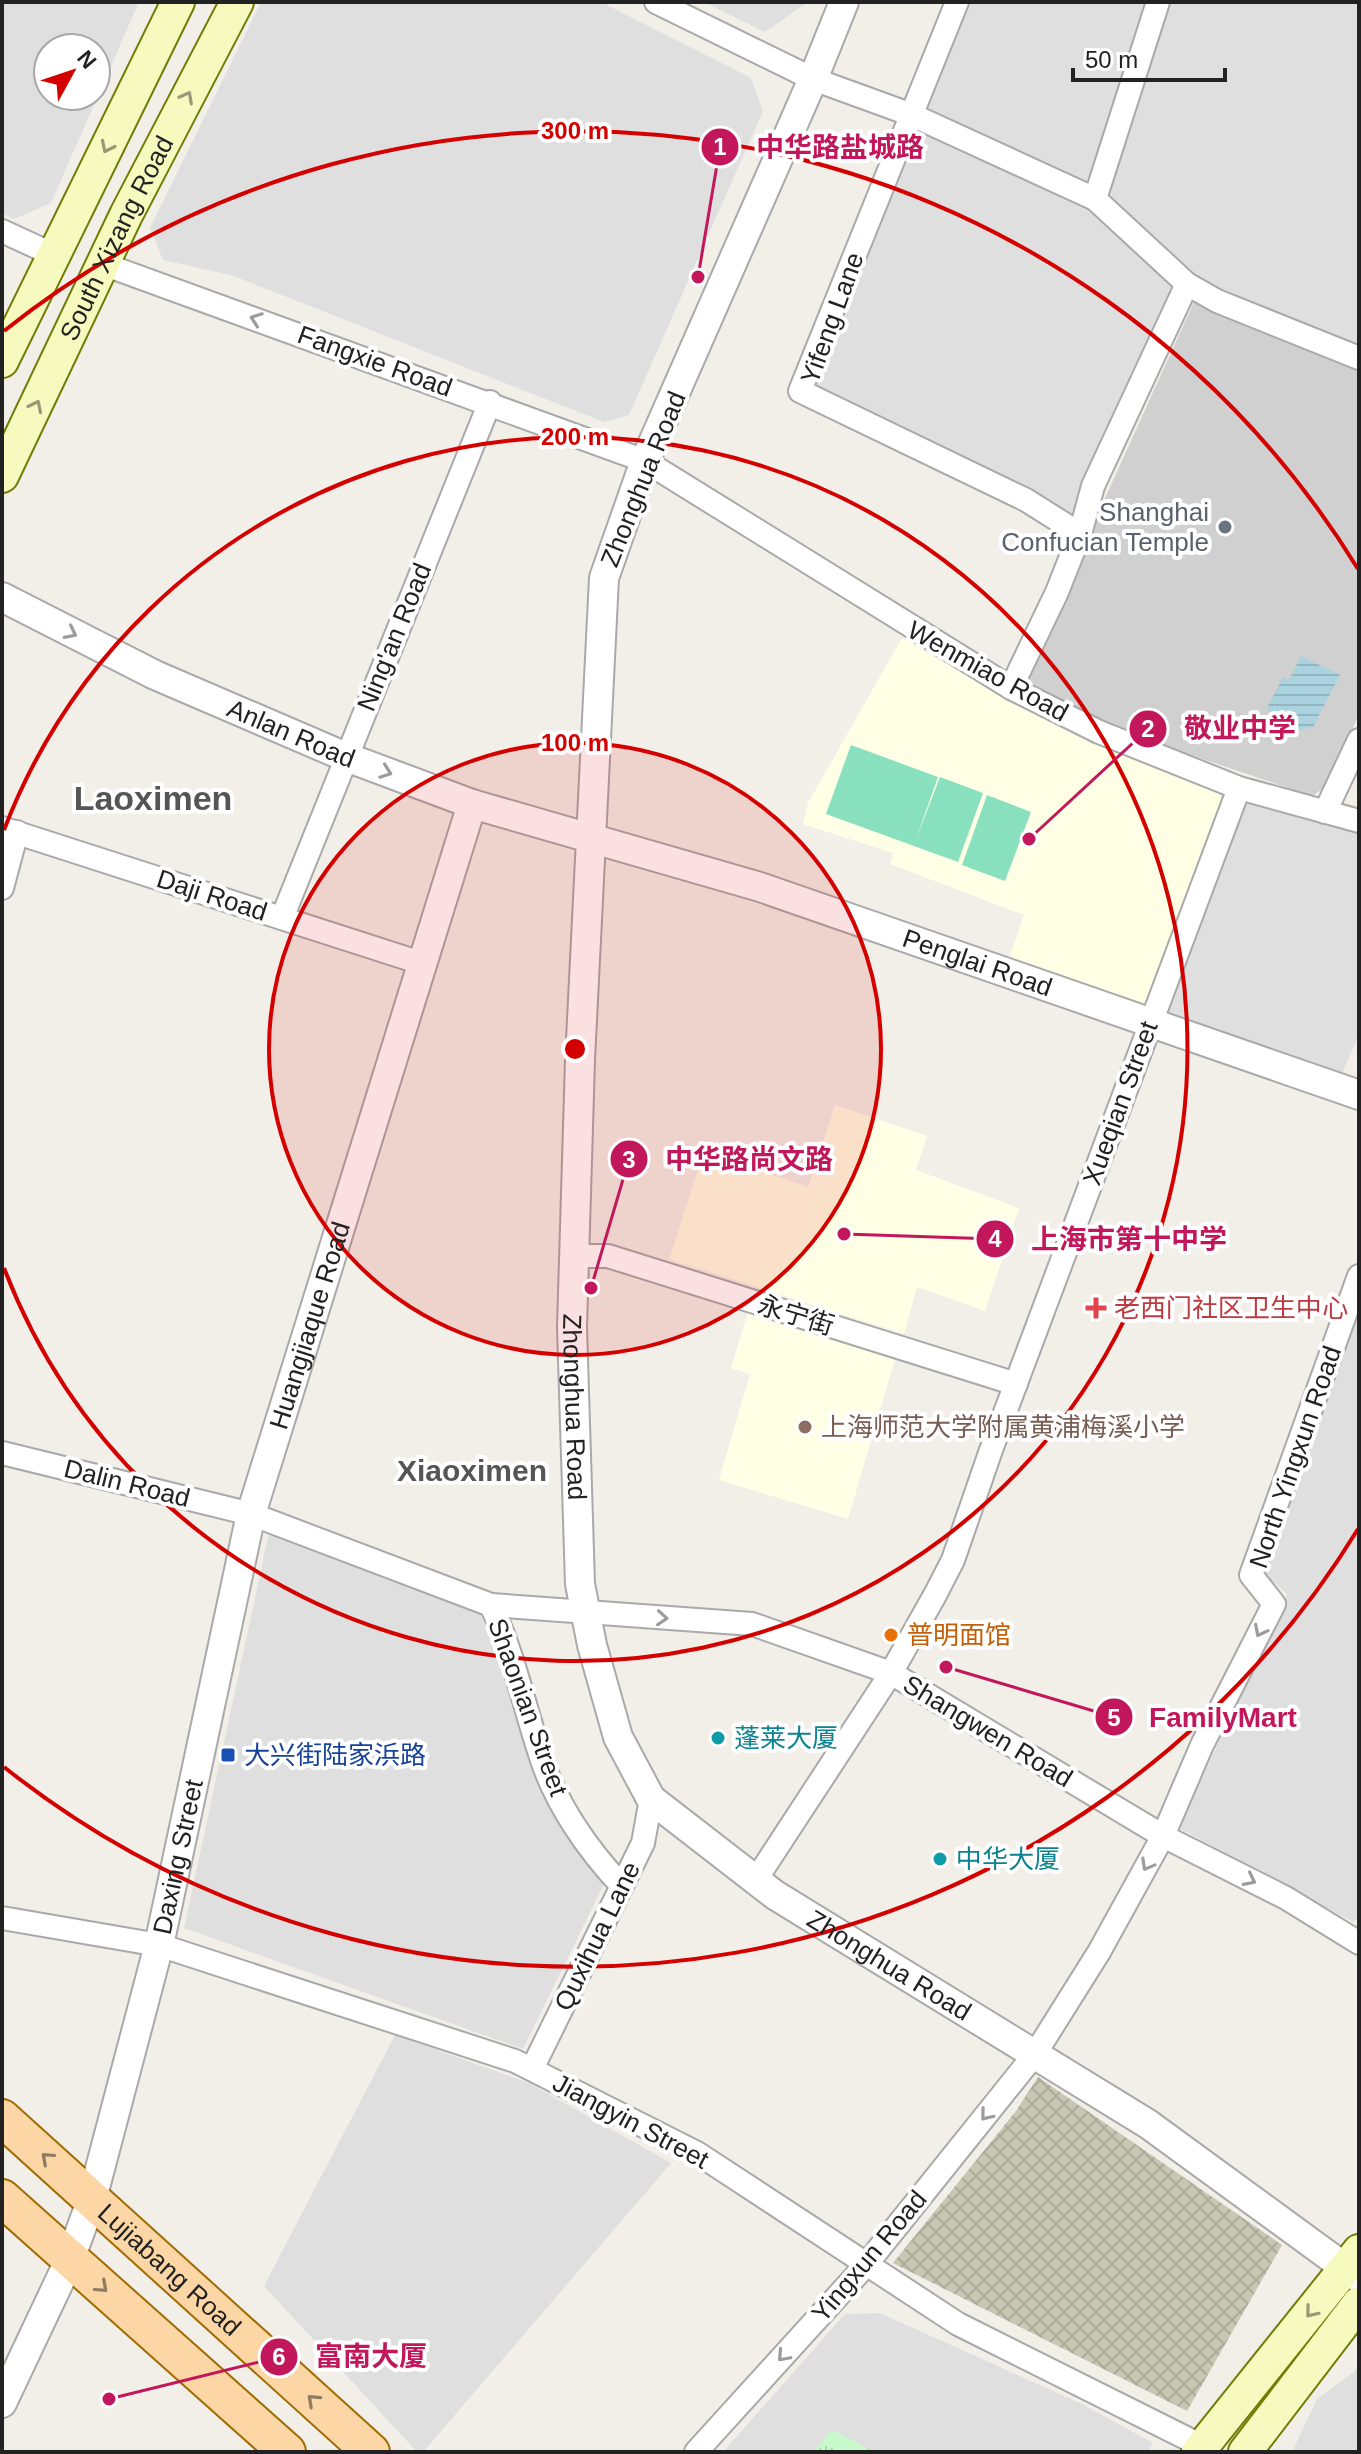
<svg xmlns="http://www.w3.org/2000/svg" width="1361" height="2454" viewBox="0 0 1361 2454" font-family="Helvetica,'Noto Sans SC',sans-serif">
  <style>
    .residential { fill: #e0dfdf; fill-rule: evenodd }
    .education { fill: #ffffe5 }
    .religious { fill: #d0d0d0 }
    .construction { fill: url(#construction-cross-hatch) }
    .park { fill: url(#park-tufts) }
    .pitch { fill: #88e0be }
    .water { fill: url(#water-rules) }
    .lines { fill: none; stroke-linecap: round; stroke-linejoin: round }
    .minor-casing { stroke: #a9a9a9; stroke-width: 26 }
    .tertiary-casing { stroke: #a9a9a9; stroke-width: 32 }
    .secondary-casing { stroke: #707d05; stroke-width: 36 }
    .primary-casing { stroke: #a06b00; stroke-width: 40 }
    .minor { stroke: #fff; stroke-width: 22 }
    .tertiary { stroke: #fff; stroke-width: 28 }
    .secondary { stroke: #f7fabf; stroke-width: 32 }
    .primary { stroke: #fcd6a4; stroke-width: 36 }
    .oneway { stroke: #979978 }
    .oneway2 { stroke: #9c9c9c }
    .oneway3 { stroke: #8f7c63 }
    .ring { fill: none; stroke: #d40000; stroke-width: 4 }
    .worship-dot { fill: #6b7280; stroke: #fff; stroke-width: 3 }
    .health-dot { fill: #e0444e; stroke: #fff; stroke-width: 3 }
    .education-dot { fill: #8d6e63; stroke: #fff; stroke-width: 3 }
    .food-dot { fill: #e8710a; stroke: #fff; stroke-width: 3 }
    .culture-dot { fill: #0f9aa8; stroke: #fff; stroke-width: 3 }
    .transit-dot { fill: #1a4fb4; stroke: #fff; stroke-width: 3 }
    .labels { text-anchor: middle; stroke-width: 8; stroke-linejoin: round; paint-order: stroke }
    .street-label { font-size: 26px; fill: #222; stroke: #fff }
    .worship-label { font-size: 26px; fill: #5b616d; stroke: #fff; text-anchor: end }
    .health-label { font-size: 26px; fill: #be3a42; stroke: #fff; text-anchor: start }
    .education-label { font-size: 26px; fill: #785e54; stroke: #fff; text-anchor: start }
    .food-label { font-size: 26px; fill: #c56008; stroke: #fff; text-anchor: start }
    .culture-label { font-size: 26px; fill: #0d838f; stroke: #fff; text-anchor: start }
    .transit-label { font-size: 26px; fill: #164399; stroke: #fff; text-anchor: start }
    .quarter-label { font-size: 30px; font-weight: bold; fill: #555; stroke: #fff }
    .district-label { font-size: 34px; font-weight: bold; fill: #555; stroke: #fff }
    .centre { fill: #d40000; stroke: #fff; stroke-width: 4 }
    .ring-label { font-size: 24px; text-anchor: middle; font-weight: bold; fill: #d40000; stroke: #fff; stroke-width: 8; stroke-linejoin: round; paint-order: stroke }
    .leader { fill: none; stroke: #c2185b; stroke-width: 3 }
    .callout-dot { fill: #c2185b; stroke: #fff; stroke-width: 3 }
    .mark-label { font-size: 24px; text-anchor: middle; font-weight: bold; fill: #fff }
    .callout-label { font-size: 28px; text-anchor: middle; font-weight: bold; fill: #c2185b; stroke: #fff; stroke-width: 8; stroke-linejoin: round; paint-order: stroke }
  </style>
  <defs>
    <pattern id="construction-cross-hatch" width="8" height="8" patternUnits="userSpaceOnUse" patternTransform="scale(2)"><rect width="8" height="8" fill="#c7c7b4"/><path d="M0 0l8 8M0 8l8-8" fill="none" stroke="#abab9a"/></pattern>
    <pattern id="park-tufts" width="24" height="20" patternUnits="userSpaceOnUse" patternTransform="scale(2)"><rect width="24" height="20" fill="#c8facc"/><path d="M3 7l-1-3M5 7V3M7 7l1-3M15 17l-1-3M17 17v-4M19 17l1-3" fill="none" stroke="#acd6af"/></pattern>
    <pattern id="water-rules" width="6" height="5" patternUnits="userSpaceOnUse" patternTransform="scale(2)"><rect width="6" height="5" fill="#aad3df"/><path d="M0 2.5h6" fill="none" stroke="#92b5bf"/></pattern>
  </defs>
  <rect width="100%" height="100%" fill="#f2efe9"/>
  <g class="residential">
    <path d="M2 2H139L51 203 14 219 2 213ZM48 48H96V96H48Z"/>
    <polygon points="261,2 601,2 751,78 763,111 629,415 604,422 231,275 163,260 150,228"/>
    <polygon points="704,2 808,2 765,32"/>
    <polygon points="960,2 1149,2 1089,189 920,109"/>
    <polygon points="1165,2 1359,2 1359,350 1199,282 1102,195"/>
    <polygon points="918,126 1090,204 1174,284 1174,299 1074,522 807,387"/>
    <polygon points="1245,798 1359,832 1359,1034 1340,1079 1164,1016"/>
    <polygon points="1359,1303 1359,1916 1353,1922 1179,1828 1287,1594 1262,1572"/>
    <polygon points="269,1533 480,1613 552,1810 605,1882 523,2049 184,1928"/>
    <polygon points="395,2035 529,2083 671,2163 423,2452 417,2452 264,2286"/>
    <polygon points="880,2313 1084,2405 1153,2443 1148,2452 723,2452 845,2314"/>
    <polygon points="1359,2368 1359,2452 1292,2452 1317,2399"/>
  </g>
  <g class="education">
    <polygon points="902,638 996,692 1098,742 1217,789 1223,805 1147,1010 1008,962 1024,915 890,864 893,853 803,824 808,803"/>
    <polygon points="835,1105 927,1136 916,1170 1019,1208 985,1311 917,1287 904,1334 669,1259 704,1152 808,1187"/>
    <polygon points="749,1308 897,1353 848,1519 719,1480 750,1374 731,1368"/>
  </g>
  <polygon class="religious" points="1198,293 1262,332 1359,368 1359,714 1327,786 1312,796 1102,725 1020,686"/>
  <polygon class="construction" points="1038,2077 1282,2245 1187,2411 893,2263 1016,2111"/>
  <polygon class="park" points="832,2430 875,2452 813,2452"/>
  <g class="pitch">
    <polygon points="851,745 938,777 915,842 940,777 983,793 958,862 826,814"/>
    <polygon points="987,795 1031,812 1005,881 962,865"/>
  </g>
  <polygon class="water" points="1301,656 1340,675 1313,727 1300,730 1274,722 1267,708 1283,677 1289,680"/>
  <g class="lines">
    <defs>
      <g id="minor">
        <polyline points="656,2 813,79 912,115 1095,199 1187,284 1217,301 1359,358"/>
        <polyline points="957,2 800,391 1026,500 1080,534"/>
        <polyline points="1095,199 1158,2"/>
        <polyline points="2,231 54,255"/>
        <polyline points="103,264 645,461 1011,688 1099,732 1239,788 1359,821"/>
        <polyline points="1011,688 1057,592 1080,534 1093,486 1187,284"/>
        <polyline points="1325,812 1359,740"/>
        <polyline points="2,828 421,963"/>
        <polyline points="2,888 17,832"/>
        <polyline points="282,918 490,402"/>
        <polyline points="574,1256 608,1256 1016,1384"/>
        <polyline points="2,1453 251,1514 491,1605 752,1624 891,1673 1163,1836 1286,1898 1359,1943"/>
        <path d="M491 1605C515 1658 523 1703 541 1757 556 1804 588 1850 622 1886"/>
        <polyline points="755,1881 891,1673 935,1595 953,1560 991,1450 1239,788"/>
        <polyline points="2,1918 159,1945 515,2061 697,2153 958,2324 1202,2446 1206,2452"/>
        <polyline points="532,2069 643,1843 651,1799"/>
        <polyline points="696,2452 865,2266 1035,2054 1099,1952 1163,1836 1202,1745 1274,1604 1251,1575 1359,1276"/>
      </g>
      <g id="tertiary">
        <path id="s1" d="M844 2 813 79 645 461 604 578 580 1060 572 1327 580 1584 592 1645 618 1737 651 1799 775 1895 1148 2124 1359 2278"/>
        <path id="s2" d="M2 597 155 675 346 757 472 804 760 887 1359 1095"/>
        <path id="s3" d="M2 2403 70 2259 92 2199 159 1945 251 1514 472 804"/>
      </g>
      <g id="secondary">
        <polyline points="2,361 178,2"/>
        <path id="s4" d="M2 476 126 215 237 2"/>
        <polyline points="1198,2452 1359,2251"/>
        <polyline points="1245,2452 1359,2303"/>
      </g>
      <g id="primary">
        <path id="s5" d="M2 2118 371 2452"/>
        <polyline points="2,2198 287,2452"/>
      </g>
    </defs>
    <use href="#minor" class="minor-casing"/>
    <use href="#tertiary" class="tertiary-casing"/>
    <use href="#secondary" class="secondary-casing"/>
    <use href="#primary" class="primary-casing"/>
    <use href="#minor" class="minor"/>
    <use href="#tertiary" class="tertiary"/>
    <use href="#secondary" class="secondary"/>
    <use href="#primary" class="primary"/>
  </g>
  <defs><path id="oneway-chevron" d="M-2-3.5L2.5 0L-2 3.5" fill="none" stroke-width="1.6" stroke-linecap="round" stroke-linejoin="round" transform="scale(2)"/></defs>
  <g class="oneway">
    <use href="#oneway-chevron" transform="translate(187 97) rotate(-62)"/>
    <use href="#oneway-chevron" transform="translate(107 147) rotate(116)"/>
    <use href="#oneway-chevron" transform="translate(36 406) rotate(-64)"/>
    <use href="#oneway-chevron" transform="translate(1311 2312) rotate(129)"/>
  </g>
  <g class="oneway2">
    <use href="#oneway-chevron" transform="translate(256 319) rotate(-160)"/>
    <use href="#oneway-chevron" transform="translate(71 633) rotate(27)"/>
    <use href="#oneway-chevron" transform="translate(386 772) rotate(20)"/>
    <use href="#oneway-chevron" transform="translate(662 1618) rotate(4)"/>
    <use href="#oneway-chevron" transform="translate(1260 1631) rotate(117)"/>
    <use href="#oneway-chevron" transform="translate(1147 1865) rotate(119)"/>
    <use href="#oneway-chevron" transform="translate(1250 1880) rotate(27)"/>
    <use href="#oneway-chevron" transform="translate(986 2115) rotate(129)"/>
    <use href="#oneway-chevron" transform="translate(783 2356) rotate(132)"/>
  </g>
  <g class="oneway3">
    <use href="#oneway-chevron" transform="translate(47 2158) rotate(-138)"/>
    <use href="#oneway-chevron" transform="translate(102 2287) rotate(42)"/>
    <use href="#oneway-chevron" transform="translate(313 2400) rotate(-137)"/>
  </g>
  <circle cx="575" cy="1049" r="306" fill="#d40000" fill-opacity=".12"/>
  <g class="ring">
    <circle cx="575" cy="1049" r="306"/>
    <path d="M4 830A612 612 0 1 1 4 1268"/>
    <path d="M1358 1529A918 918 0 0 1 4 1767M4 331A918 918 0 0 1 1358 569"/>
  </g>
  <circle class="worship-dot" cx="1225" cy="527" r="8"/>
  <path class="health-dot" d="M1092 1296h8v8h8v8h-8v8h-8v-8h-8v-8h8z"/>
  <circle class="education-dot" cx="805" cy="1427" r="8"/>
  <circle class="food-dot" cx="891" cy="1635" r="8"/>
  <g class="culture-dot">
    <circle cx="718" cy="1738" r="8"/>
    <circle cx="940" cy="1859" r="8"/>
  </g>
  <rect class="transit-dot" x="220" y="1747" width="16" height="16" rx="4"/>
  <g class="labels">
    <g class="street-label">
      <text dy="9" stroke="none"><textPath href="#s4" startOffset="264">South Xizang Road</textPath></text>
      <text transform="translate(832 318) rotate(-70)" y="9">Yifeng Lane</text>
      <text transform="translate(375 361) rotate(20)" y="9">Fangxie Road</text>
      <text transform="translate(643 479) rotate(-68)" y="9">Zhonghua Road</text>
      <text transform="translate(394 637) rotate(-68)" y="9">Ning'an Road</text>
      <text transform="translate(988 671) rotate(29)" y="9">Wenmiao Road</text>
      <text dy="9" stroke="none"><textPath href="#s2" startOffset="320">Anlan Road</textPath></text>
      <text transform="translate(212 895) rotate(18)" y="9">Daji Road</text>
      <text dy="9" stroke="none"><textPath href="#s2" startOffset="1044">Penglai Road</textPath></text>
      <text transform="translate(1120 1103) rotate(-70)" y="9">Xueqian Street</text>
      <text transform="translate(796 1315) rotate(17)" y="9">永宁街</text>
      <text dy="9" stroke="none"><textPath href="#s3" startOffset="1124">Huangjiaque Road</textPath></text>
      <text dy="9" stroke="none"><textPath href="#s1" startOffset="1454">Zhonghua Road</textPath></text>
      <text transform="translate(1295 1457) rotate(-71)" y="9">North Yingxun Road</text>
      <text transform="translate(127 1483) rotate(14)" y="9">Dalin Road</text>
      <text transform="translate(528 1707) rotate(70)" y="9">Shaonian Street</text>
      <text transform="translate(988 1731) rotate(31)" y="9">Shangwen Road</text>
      <text dy="9" stroke="none"><textPath href="#s3" startOffset="576">Daxing Street</textPath></text>
      <text transform="translate(597 1936) rotate(-64)" y="9">Quxihua Lane</text>
      <text dy="9" stroke="none"><textPath href="#s1" startOffset="2150">Zhonghua Road</textPath></text>
      <text transform="translate(631 2121) rotate(28)" y="9">Jiangyin Street</text>
      <text transform="translate(869 2256) rotate(-50)" y="9">Yingxun Road</text>
      <text dy="9" stroke="none"><textPath href="#s5" startOffset="226">Lujiabang Road</textPath></text>
    </g>
    <g class="worship-label">
      <text x="1209" y="521">Shanghai<tspan x="1209" dy="30">Confucian Temple</tspan></text>
    </g>
    <g class="health-label">
      <text x="1114" y="1317">老西门社区卫生中心</text>
    </g>
    <g class="education-label">
      <text x="821" y="1436">上海师范大学附属黄浦梅溪小学</text>
    </g>
    <g class="food-label">
      <text x="907" y="1644">普明面馆</text>
    </g>
    <g class="culture-label">
      <text x="734" y="1747">蓬莱大厦</text>
      <text x="956" y="1868">中华大厦</text>
    </g>
    <g class="transit-label">
      <text x="244" y="1764">大兴街陆家浜路</text>
    </g>
    <g class="quarter-label">
      <text x="472" y="1481">Xiaoximen</text>
    </g>
    <g class="district-label">
      <text x="153" y="810">Laoximen</text>
    </g>
  </g>
  <circle cx="575" cy="1049" r="12" class="centre"/>
  <g class="ring-label">
    <text x="575" y="139">300 m</text>
    <text x="575" y="445">200 m</text>
    <text x="575" y="751">100 m</text>
  </g>
  <path class="leader" d="M698 277L720 147M1029 839L1148 729M591 1288L629 1159M844 1234L995 1239M946 1667L1114 1717M109 2399L279 2357"/>
  <g class="callout-dot">
    <circle cx="698" cy="277" r="8"/>
    <circle cx="1029" cy="839" r="8"/>
    <circle cx="591" cy="1288" r="8"/>
    <circle cx="844" cy="1234" r="8"/>
    <circle cx="946" cy="1667" r="8"/>
    <circle cx="109" cy="2399" r="8"/>
    <circle cx="720" cy="147" r="20"/>
    <circle cx="1148" cy="729" r="20"/>
    <circle cx="629" cy="1159" r="20"/>
    <circle cx="995" cy="1239" r="20"/>
    <circle cx="1114" cy="1717" r="20"/>
    <circle cx="279" cy="2357" r="20"/>
  </g>
  <g class="mark-label">
    <text x="720" y="155">1</text>
    <text x="1148" y="737">2</text>
    <text x="629" y="1168">3</text>
    <text x="995" y="1247">4</text>
    <text x="1114" y="1726">5</text>
    <text x="279" y="2365">6</text>
  </g>
  <g class="callout-label">
    <text x="840" y="157">中华路盐城路</text>
    <text x="1240" y="738">敬业中学</text>
    <text x="749" y="1169">中华路尚文路</text>
    <text x="1129" y="1249">上海市第十中学</text>
    <text x="1223" y="1727">FamilyMart</text>
    <text x="371" y="2366">富南大厦</text>
  </g>
  <rect width="1361" height="2454" fill="none" stroke="#222222" stroke-width="8"/>
  <g transform="translate(72 72) rotate(50)"><circle r="38" fill="#ffffff" stroke="#a7a7a7" stroke-width="2"/>
  <path d="M0-6L14 30L0 20L-14 30Z" fill="#d40000"/>
  <text y="-12" font-size="22" font-weight="bold" text-anchor="middle" fill="#222222">N</text>
  </g>
  <path d="M1073 68v12h152v-12" fill="none" stroke="#222222" stroke-width="4"/>
  <text x="1085" y="68" font-size="24" fill="#222222" stroke="#ffffff" stroke-width="6" paint-order="stroke">50 m</text>
</svg>
